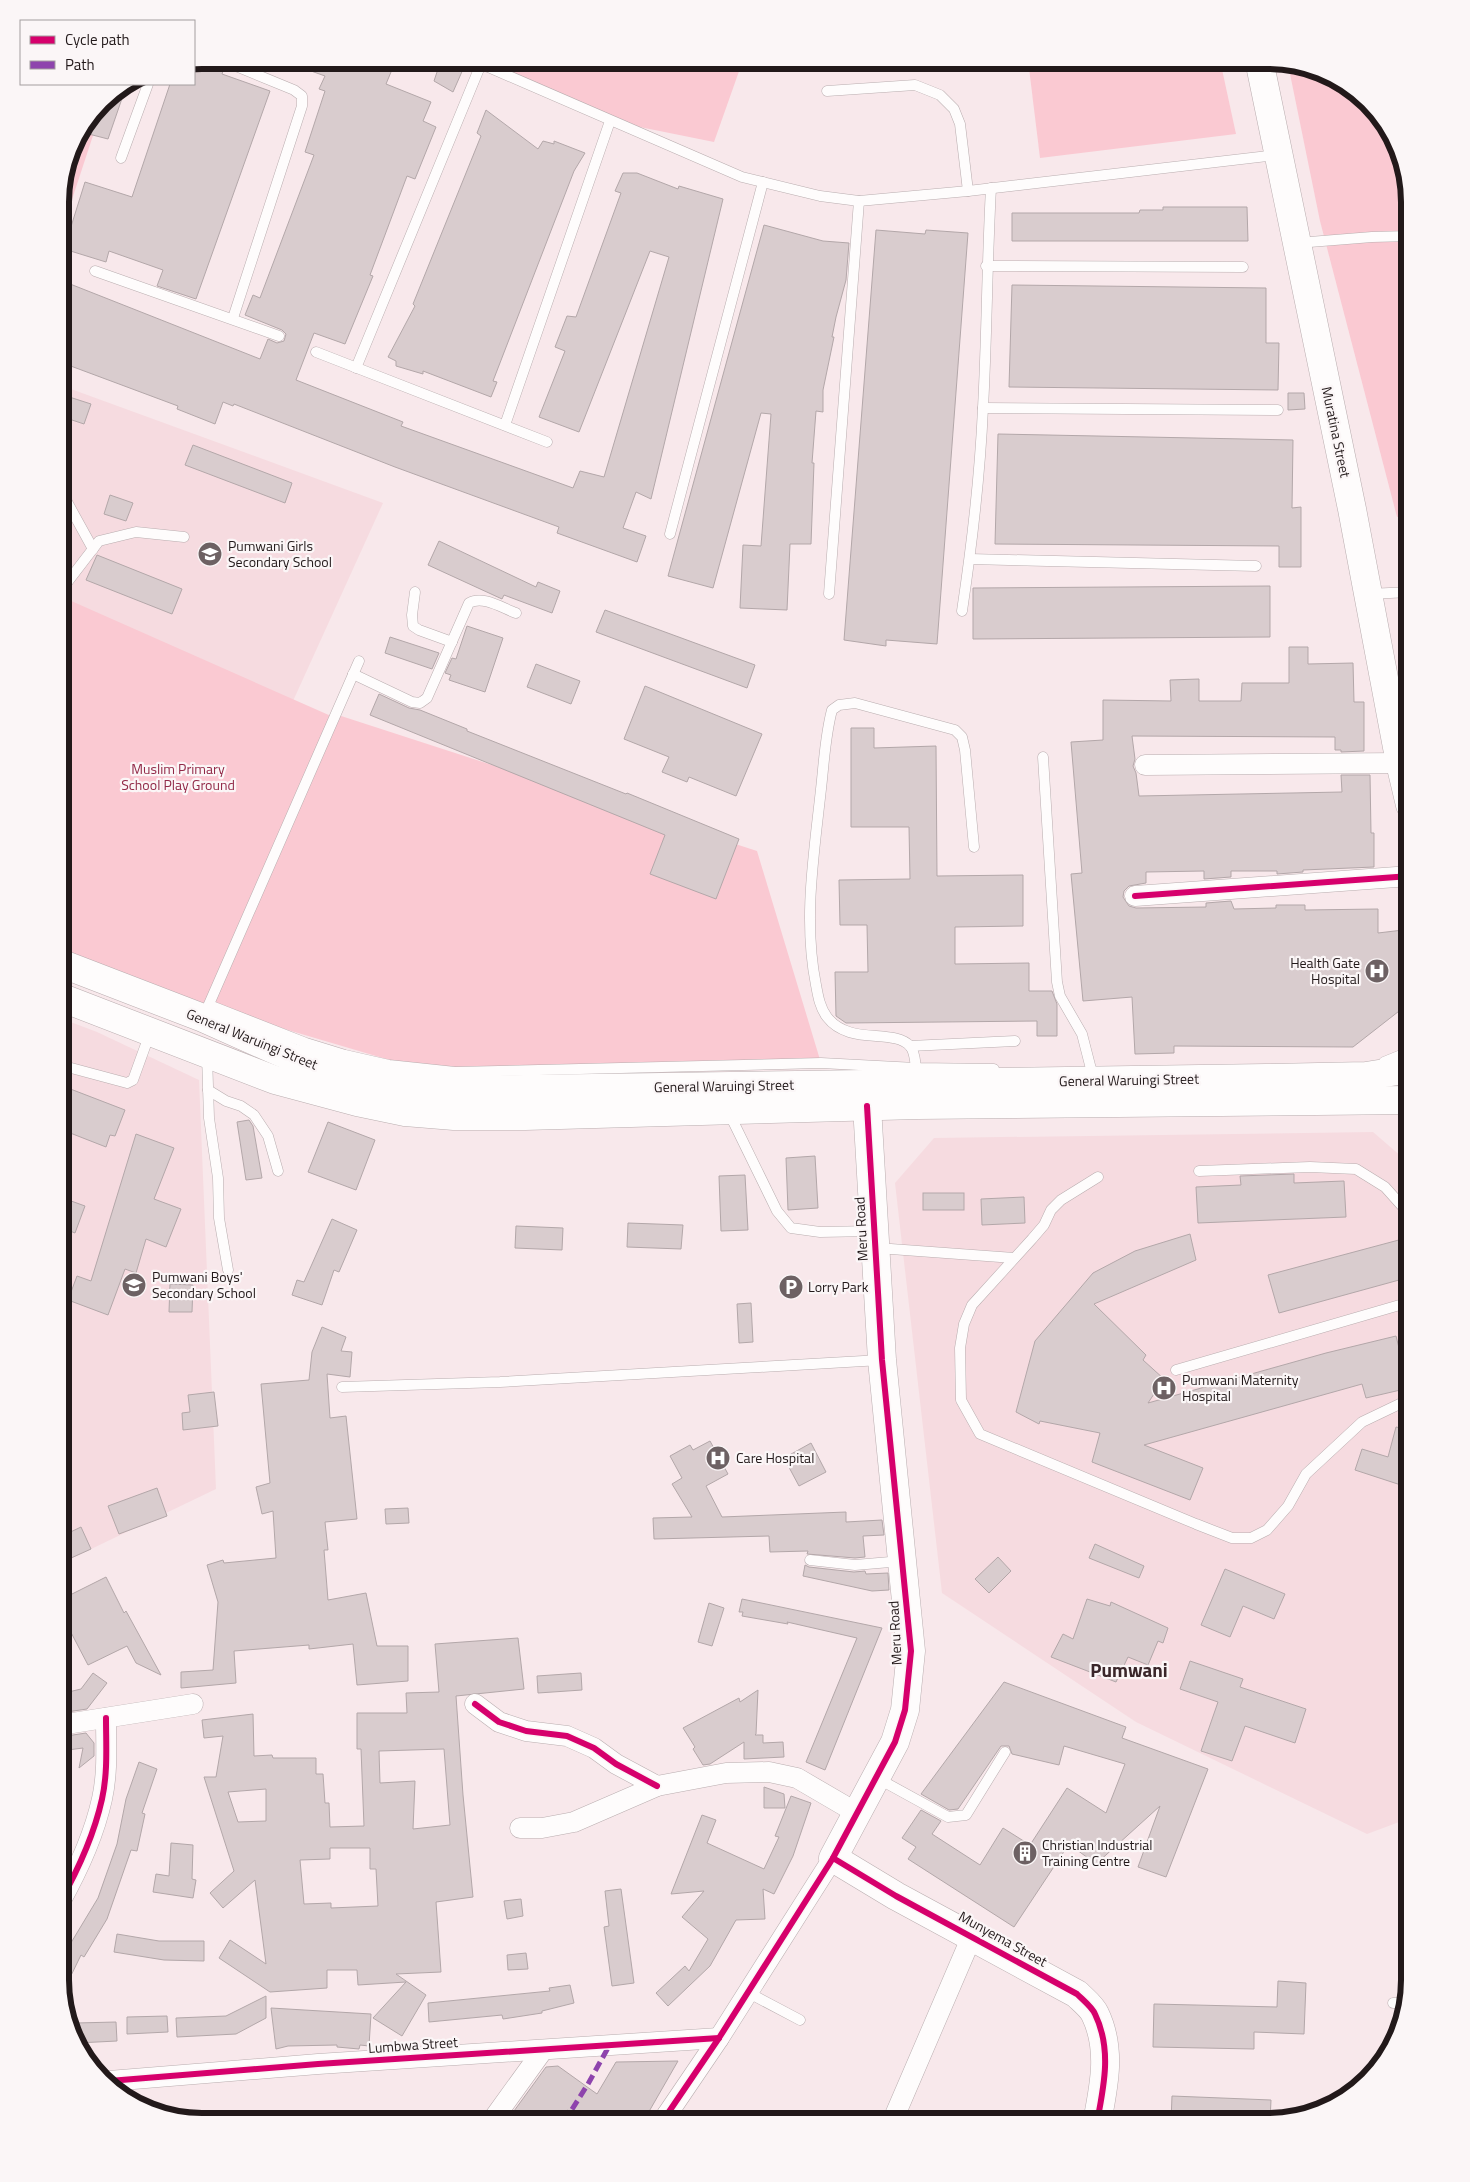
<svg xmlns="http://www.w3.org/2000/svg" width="1470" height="2182" viewBox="0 0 1470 2182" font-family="'Titillium Web',sans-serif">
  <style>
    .built { fill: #f6dbe0 }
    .green { fill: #fac9d2 }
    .building { fill: #d9ccce; stroke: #b3a7a9; fill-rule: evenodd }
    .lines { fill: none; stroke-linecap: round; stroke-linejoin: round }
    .lane-casing { stroke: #b9adaf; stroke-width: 11 }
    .street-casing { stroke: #b9adaf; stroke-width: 21 }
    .secondary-casing { stroke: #b9adaf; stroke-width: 29 }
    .lane { stroke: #fefcfc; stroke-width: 10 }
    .street { stroke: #fefcfc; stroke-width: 20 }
    .secondary { stroke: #fefcfc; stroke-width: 28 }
    .quiet { stroke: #8e44ad; stroke-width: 5; stroke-dasharray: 10 5; stroke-linecap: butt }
    .cycleway-casing { stroke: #fbf6f7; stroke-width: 9 }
    .cycleway { stroke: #d6006c; stroke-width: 6 }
    .labels { text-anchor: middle; stroke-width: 4.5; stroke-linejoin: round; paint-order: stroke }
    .street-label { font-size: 14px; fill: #22191a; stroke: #fbf6f7 }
    .poi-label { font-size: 14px; fill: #22191a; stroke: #fbf6f7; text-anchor: start }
    .park-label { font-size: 14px; fill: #912847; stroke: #fbf6f7 }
    .district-label { font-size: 19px; font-weight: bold; fill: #3a262a; stroke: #fbf6f7 }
    .rim { fill: none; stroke: #22191a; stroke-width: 6 }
  </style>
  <rect width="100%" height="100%" fill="#f8e8eb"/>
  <g class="built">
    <polygon points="60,385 383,503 293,701 60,604"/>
    <polygon points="60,1018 97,1032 199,1080 216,1489 60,1564"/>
    <polygon points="1373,1132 1410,1164 1410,1818 1367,1834 1136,1722 942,1593 895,1183 934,1138"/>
  </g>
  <g class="green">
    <polygon points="467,60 743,60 714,142 610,121"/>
    <polygon points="1028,60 1220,60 1236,134 1040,158"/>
    <polygon points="1288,64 1339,79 1391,131 1410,202 1410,514 1397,517 1320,221"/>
    <polygon points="105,99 60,236 60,193 71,147 102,101"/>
    <polygon points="60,596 331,716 335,714 757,851 821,1063 420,1069 60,963"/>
  </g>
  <g class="building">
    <polygon points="287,60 396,60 386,84 431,102 423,121 436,127 415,179 407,176 370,275 373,276 345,344 314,333 296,380 403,422 401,426 573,488 580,471 604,477 669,257 650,251 579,432 539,417 565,351 555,347 567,316 576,317 621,193 615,191 623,173 637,173 678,189 679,186 723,199 651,499 636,492 623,528 646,536 637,562 557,533 559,527 395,467 234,404 233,406 223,402 215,424 177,409 178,406 60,362 60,280 260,359 268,339 277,343 284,341 286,334 282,330 245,315 253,295 260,298 314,155 305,152 325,91 319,89 325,76 286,62"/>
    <polygon points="441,60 447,60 464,67 453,92 434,81"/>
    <polygon points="194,62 223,71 222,74 270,91 196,299 157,286 163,270 109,251 106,262 64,249 85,182 132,197 170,84 194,84"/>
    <polygon points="127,84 108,139 81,132 102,101"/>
    <polygon points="486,110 538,149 543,141 554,144 554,141 585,153 574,171 493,381 497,382 491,397 423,371 423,374 396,366 396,361 388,357 415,306 413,304 481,136 477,133"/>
    <polygon points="1163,207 1247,207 1248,241 1012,241 1012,213 1139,213 1140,210 1163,210"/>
    <polygon points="764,225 823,241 849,243 846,280 836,317 832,337 834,337 823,390 823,412 816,411 812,463 814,463 811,544 790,544 787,610 740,608 743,545 761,546 771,414 761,413 713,588 668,576"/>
    <polygon points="876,230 925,234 926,230 968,233 937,644 886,640 886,646 844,640"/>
    <polygon points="1012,285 1266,288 1266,343 1279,343 1278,390 1009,387"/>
    <polygon points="1288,393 1304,393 1305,409 1288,410"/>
    <polygon points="60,394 91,404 84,424 60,416"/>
    <polygon points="998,434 1293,440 1292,508 1301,507 1301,567 1279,567 1279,546 995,544"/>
    <polygon points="193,445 292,483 285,503 185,465"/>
    <polygon points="110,495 133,503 126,521 104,514"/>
    <polygon points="439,541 536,587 538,582 560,591 552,613 504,595 502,599 428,565"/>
    <polygon points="97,555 182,589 172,614 86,580"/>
    <polygon points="1270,586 1270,637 973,639 973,588"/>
    <polygon points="605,610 755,665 747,688 596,632"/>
    <polygon points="467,626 503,638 485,692 449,680 451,675 445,673 452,658 456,659"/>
    <polygon points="390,637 439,653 432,669 385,653"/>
    <polygon points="1289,647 1308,647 1308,664 1353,663 1354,702 1364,702 1364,751 1341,752 1341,750 1335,750 1335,737 1132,736 1135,759 1133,766 1136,773 1139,796 1342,792 1341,775 1370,775 1371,833 1374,833 1374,867 1303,870 1303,872 1277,874 1277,871 1231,871 1231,877 1204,879 1204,871 1146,872 1146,883 1129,886 1124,891 1123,897 1129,906 1136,908 1206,907 1206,903 1231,901 1234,909 1276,908 1276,905 1305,905 1305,910 1378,909 1378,933 1403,930 1403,1008 1353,1047 1174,1046 1174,1053 1135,1054 1132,997 1083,1001 1071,874 1082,873 1071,742 1103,740 1103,700 1171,701 1170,680 1199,679 1199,701 1241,701 1242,683 1289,683"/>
    <polygon points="536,664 580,681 571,704 527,687"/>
    <polygon points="645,686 762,734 736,796 689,777 687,782 662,772 669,757 624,739"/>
    <polygon points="379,694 409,708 420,710 467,729 467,731 626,794 627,793 739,839 716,899 650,874 665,835 370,715"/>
    <polygon points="851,728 874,728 874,748 936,746 937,876 1023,875 1023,926 955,927 955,964 1029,963 1029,991 1052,991 1057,1004 1057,1036 1037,1036 1037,1021 846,1023 836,1016 835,972 868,972 867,925 840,925 839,880 910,879 909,827 851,827"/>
    <polygon points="60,1085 125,1110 115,1136 110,1135 106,1147 60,1129"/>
    <polygon points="249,1120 253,1126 262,1178 246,1180 237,1122"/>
    <polygon points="328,1122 375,1140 356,1190 308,1172"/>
    <polygon points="136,1134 174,1148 154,1199 181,1209 166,1247 146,1239 136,1273 125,1269 108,1315 68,1300 77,1276 91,1281"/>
    <polygon points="815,1156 818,1208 788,1210 786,1158"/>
    <polygon points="1294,1174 1294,1183 1344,1181 1346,1217 1198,1223 1196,1187 1241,1185 1240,1176"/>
    <polygon points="745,1175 748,1230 721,1231 719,1176"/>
    <rect x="923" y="1193" width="41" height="17"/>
    <polygon points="60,1197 85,1206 75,1233 60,1227"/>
    <polygon points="1024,1197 1025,1223 982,1225 981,1199"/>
    <polygon points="332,1219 357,1230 339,1272 334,1270 322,1305 292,1295 297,1280 304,1282"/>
    <polygon points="628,1223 683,1225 681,1249 627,1247"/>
    <polygon points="516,1226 563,1228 562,1250 515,1248"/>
    <polygon points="1190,1234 1196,1260 1094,1304 1146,1355 1143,1360 1164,1379 1148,1403 1326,1353 1396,1336 1409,1388 1366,1398 1362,1384 1144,1445 1203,1468 1190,1500 1092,1462 1100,1433 1040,1421 1039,1424 1016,1412 1035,1341 1093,1273 1135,1251"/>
    <polygon points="1410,1237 1410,1277 1279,1313 1268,1275"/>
    <polygon points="170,1284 193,1285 192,1312 169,1312"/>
    <polygon points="751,1303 753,1342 739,1343 737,1304"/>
    <polygon points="322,1327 346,1337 341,1351 352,1352 350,1377 327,1374 330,1418 346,1416 357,1519 325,1522 328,1550 324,1550 328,1600 366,1593 377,1646 408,1646 408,1681 357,1685 353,1644 309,1649 309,1645 234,1651 236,1683 181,1688 181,1672 213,1670 218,1602 207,1565 223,1560 224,1563 276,1558 273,1511 262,1514 256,1487 270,1483 261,1384 309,1380 312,1352"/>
    <polygon points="214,1392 218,1426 183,1430 182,1413 190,1412 188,1395"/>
    <polygon points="1396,1427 1410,1430 1410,1488 1355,1470 1362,1449 1388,1457"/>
    <polygon points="710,1441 728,1474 706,1486 722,1517 846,1512 846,1522 882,1520 884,1535 863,1536 865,1557 855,1558 807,1554 808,1551 770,1552 769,1536 654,1539 653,1518 692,1517 672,1484 682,1478 670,1456 690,1445 693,1450"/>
    <polygon points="811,1443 826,1472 799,1486 784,1458"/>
    <polygon points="157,1488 167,1516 119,1534 108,1506"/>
    <polygon points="408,1508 409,1523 386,1524 385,1509"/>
    <polygon points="81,1527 91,1549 60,1563 60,1537"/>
    <polygon points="1095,1544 1144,1566 1139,1578 1089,1558"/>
    <polygon points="998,1557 1011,1571 989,1593 975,1579"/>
    <polygon points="805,1565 809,1567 854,1572 865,1571 866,1574 888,1573 889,1590 872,1591 803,1576"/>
    <polygon points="1225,1569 1285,1594 1274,1619 1243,1606 1230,1637 1201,1625"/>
    <polygon points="106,1577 124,1613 126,1611 161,1675 136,1663 127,1646 88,1665 65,1621 60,1623 60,1600"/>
    <polygon points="742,1599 882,1628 825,1770 806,1762 857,1638 787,1622 788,1624 742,1616 743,1612 739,1612"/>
    <polygon points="1087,1599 1110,1606 1111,1602 1168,1628 1163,1643 1158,1641 1148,1665 1128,1657 1116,1682 1051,1657 1063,1634 1073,1639"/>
    <polygon points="709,1603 724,1608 712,1646 698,1642"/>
    <path d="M518 1638 524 1689 456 1696 463 1795 473 1897 436 1902 441 1972 396 1974 426 1995 402 2036 373 2018 406 1982 358 1985 357 1970H327V1988L270 1992 219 1958 230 1940 266 1964 255 1880 223 1908 210 1893 234 1871 204 1777H216L223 1736 204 1738 202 1720 253 1714 254 1756 272 1755 273 1758H316V1774H323L325 1803H329L330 1827 364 1826 361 1749H357V1713H407L406 1693 439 1692 435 1644ZM444 1749 450 1825 413 1829 415 1781 380 1783 379 1751ZM266 1789V1821L238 1822 228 1792ZM330 1848H370V1869H376L378 1906 331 1908V1903L304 1904 300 1860 330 1859Z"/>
    <polygon points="1190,1661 1243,1679 1240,1687 1306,1709 1295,1743 1245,1726 1232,1761 1201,1751 1218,1702 1180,1689"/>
    <polygon points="93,1673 107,1683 87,1709 60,1713 60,1694 81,1689"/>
    <polygon points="581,1673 582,1690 538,1693 537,1676"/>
    <polygon points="1004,1682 1126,1727 1122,1738 1208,1769 1166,1877 1138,1867 1160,1806 1096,1864 1069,1844 1014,1927 908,1859 916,1847 902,1838 921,1810 941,1821 932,1834 980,1865 1003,1828 1030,1845 1067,1788 1106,1813 1125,1764 1064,1746 1059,1765 1012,1754 1009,1746 1001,1746 958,1809 949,1810 921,1794"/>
    <polygon points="758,1690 756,1734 755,1735 763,1735 763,1743 783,1742 784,1757 744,1759 744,1742 710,1764 703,1765 693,1749 695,1747 683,1728 739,1698 740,1702"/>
    <polygon points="86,1733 94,1743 94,1756 79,1768 83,1748 60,1751 60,1737"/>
    <polygon points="139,1762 157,1769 142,1813 145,1814 137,1851 131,1850 107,1919 84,1957 81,1955 63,1992 60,1980 60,1961 98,1898 117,1844 126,1799"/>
    <polygon points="764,1787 784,1794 785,1808 764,1808"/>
    <polygon points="791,1796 811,1803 793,1856 774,1894 763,1889 765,1919 736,1920 710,1966 668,2006 656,1993 685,1966 689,1971 708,1939 682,1917 704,1891 671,1894 702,1815 716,1820 707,1843 764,1869 779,1837 775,1836"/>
    <polygon points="171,1843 193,1845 192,1879 196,1880 193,1898 153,1892 156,1874 169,1876"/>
    <polygon points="621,1889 634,1983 612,1986 604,1927 609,1926 605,1891"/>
    <polygon points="521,1899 523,1916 507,1919 504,1901"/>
    <polygon points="117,1934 159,1941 204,1941 204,1961 164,1960 114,1952"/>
    <polygon points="526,1953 528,1969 508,1970 507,1955"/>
    <polygon points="1278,1981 1306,1983 1304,2034 1254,2032 1254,2049 1153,2047 1154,2004 1277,2007"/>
    <polygon points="570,1985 574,2003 542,2011 542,2013 503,2019 502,2015 429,2022 428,2003 550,1991 549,1988"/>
    <polygon points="266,1996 266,2018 236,2034 177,2037 176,2018 226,2016"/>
    <polygon points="271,2008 371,2014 369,2046 360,2045 359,2049 337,2047 337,2045 288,2046 276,2049"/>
    <polygon points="167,2016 168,2032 127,2034 127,2017"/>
    <polygon points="116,2022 117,2041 77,2043 76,2023"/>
    <polygon points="678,2061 643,2122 586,2122 567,2110 558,2122 506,2122 546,2067 558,2066 597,2094 616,2062"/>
    <polygon points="1172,2096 1271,2100 1270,2121 1171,2122"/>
  </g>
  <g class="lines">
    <defs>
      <g id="lane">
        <polyline points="221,60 294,90 302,96 302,106 233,318"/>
        <polyline points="472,60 742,177 820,196 859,201 968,191 1276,155"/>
        <polyline points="827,91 915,85 940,95 954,109 960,124 968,191"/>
        <polyline points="121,158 148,84"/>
        <polyline points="1297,243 1372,237 1410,236"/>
        <polyline points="986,266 1243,267"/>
        <polyline points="95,271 279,336"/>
        <polyline points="316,352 547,442"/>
        <polyline points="356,368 481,64"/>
        <polyline points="983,408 1278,410"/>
        <polyline points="505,425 610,121"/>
        <polyline points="60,496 66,500 93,549"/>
        <polyline points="670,534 763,182"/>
        <polyline points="970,559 1256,566"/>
        <polyline points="415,592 412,615 413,626 419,630 452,642"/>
        <polyline points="829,594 859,201"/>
        <polyline points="1369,594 1410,592"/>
        <polyline points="60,599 66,584 99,541 136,532 184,537"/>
        <path d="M962 611C972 544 980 475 983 408 987 334 987 261 991 188"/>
        <path d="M353 674 412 702 420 703 427 698 469 603C483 595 502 608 516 613"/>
        <polyline points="1043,757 1057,982 1060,996 1082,1034 1091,1069"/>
        <polyline points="209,1005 306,1043 345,1055 389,1065 455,1072 821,1063 916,1068 994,1069"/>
        <polyline points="206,1011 359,661"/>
        <polyline points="910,1046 1015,1041"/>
        <polyline points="207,1055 209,1118 218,1178 219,1218 228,1270"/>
        <polyline points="1384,1062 1406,1053 1410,1047"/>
        <polyline points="60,1065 127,1083 133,1080 150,1033"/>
        <path d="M916 1068C915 1061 915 1052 910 1046 893 1028 849 1046 827 1017 820 1008 818 996 816 985 803 920 814 854 821 789 824 763 825 736 832 710L839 705 855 703 955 730 962 737 965 750 974 847"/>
        <polyline points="208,1090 226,1101 241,1106 254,1115 268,1136 278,1171"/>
        <polyline points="729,1113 777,1211 791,1228 820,1232 873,1231"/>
        <polyline points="1199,1171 1310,1167 1356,1169 1385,1187 1410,1215"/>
        <polyline points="1098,1177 1061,1200 1051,1210 1044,1225 1032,1239 972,1305 964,1324 960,1348 961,1400 980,1434 1196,1524 1232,1538 1251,1538 1267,1530 1288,1506 1306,1474 1362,1422 1410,1399"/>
        <polyline points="877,1248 1014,1258"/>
        <polyline points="1176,1370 1410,1302"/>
        <polyline points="342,1387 500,1382 881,1360"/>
        <polyline points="810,1560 855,1565 902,1561"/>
        <polyline points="877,1778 948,1817 966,1815 1005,1752"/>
        <polyline points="747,1992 800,2020"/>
        <polyline points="1393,2003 1404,2003"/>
      </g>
      <g id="street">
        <polyline points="1145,765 1400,763"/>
        <polyline points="1135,896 1410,876"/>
        <polyline points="475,1704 499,1722 526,1731 567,1736 594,1748 616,1764 657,1786"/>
        <polyline points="60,1725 193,1704"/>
        <polyline points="520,1828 542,1828 574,1822 657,1786 726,1773 769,1772 797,1778 857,1813"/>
        <path d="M60 1902C78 1870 94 1835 102 1799 108 1772 106 1745 106 1718"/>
        <polyline points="109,2081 318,2064 719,2038"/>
        <polyline points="667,2115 685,2122"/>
        <polyline points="491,2122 543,2050"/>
        <polyline points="662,2122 719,2038 833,1858"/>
        <polyline points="892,2122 972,1936"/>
      </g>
      <g id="secondary">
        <polyline points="1259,60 1352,509 1400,763 1410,805"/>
        <polyline points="60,963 203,1018 293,1058 347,1074 398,1084 461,1090 1266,1078 1366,1076 1410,1069"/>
        <polyline points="60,997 275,1080 357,1102 405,1112 454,1116 525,1116 918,1105 1410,1100"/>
        <path d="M867 1106 882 1360 911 1651 905 1710 895 1742 833 1858 896 1896 1077 1994C1083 2000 1092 2007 1095 2014 1112 2049 1104 2086 1097 2122"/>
      </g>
    </defs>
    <use href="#lane" class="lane-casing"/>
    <use href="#street" class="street-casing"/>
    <use href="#secondary" class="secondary-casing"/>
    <use href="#lane" class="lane"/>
    <use href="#street" class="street"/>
    <use href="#secondary" class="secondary"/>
    <polyline class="quiet" points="564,2122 588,2084 609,2046"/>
    <defs>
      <g id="cycleway">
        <polyline points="1135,896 1410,876"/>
        <polyline points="475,1704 499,1722 526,1731 567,1736 594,1748 616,1764 657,1786"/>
        <path d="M833 1858 896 1896 1077 1994C1083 2000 1092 2007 1095 2014 1112 2049 1104 2086 1097 2122"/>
        <path d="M60 1902C78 1870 94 1835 102 1799 108 1772 106 1745 106 1718"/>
        <polyline points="109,2081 318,2064 719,2038"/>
        <polyline points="662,2122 719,2038 833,1858 895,1742 905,1710 911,1651 882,1360 867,1106"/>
      </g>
    </defs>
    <use href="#cycleway" class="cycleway-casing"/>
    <use href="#cycleway" class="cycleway"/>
  </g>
  <defs>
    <symbol id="school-disc" viewBox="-11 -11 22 22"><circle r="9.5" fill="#6d6163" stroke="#fbf6f7"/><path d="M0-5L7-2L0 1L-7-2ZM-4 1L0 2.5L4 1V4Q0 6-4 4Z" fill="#fff"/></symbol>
    <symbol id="hospital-disc" viewBox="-11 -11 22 22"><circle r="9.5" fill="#6d6163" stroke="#fbf6f7"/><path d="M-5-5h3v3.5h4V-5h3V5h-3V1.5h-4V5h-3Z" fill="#fff"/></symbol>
    <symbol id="parking-disc" viewBox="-11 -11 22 22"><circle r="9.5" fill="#6d6163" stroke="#fbf6f7"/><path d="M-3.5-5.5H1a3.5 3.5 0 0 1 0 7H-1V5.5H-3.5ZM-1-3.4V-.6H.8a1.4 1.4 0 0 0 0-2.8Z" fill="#fff"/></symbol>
    <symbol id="building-disc" viewBox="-11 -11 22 22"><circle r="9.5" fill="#6d6163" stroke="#fbf6f7"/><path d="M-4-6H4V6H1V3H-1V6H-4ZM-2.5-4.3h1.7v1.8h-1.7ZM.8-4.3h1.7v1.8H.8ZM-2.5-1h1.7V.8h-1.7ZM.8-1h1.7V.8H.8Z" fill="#fff"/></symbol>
  </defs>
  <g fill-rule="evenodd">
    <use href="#school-disc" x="196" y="540" width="28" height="28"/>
    <use href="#hospital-disc" x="1363" y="957" width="28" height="28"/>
    <use href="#school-disc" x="120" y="1271" width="28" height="28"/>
    <use href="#parking-disc" x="777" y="1273" width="28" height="28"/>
    <use href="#hospital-disc" x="1150" y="1374" width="28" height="28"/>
    <use href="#hospital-disc" x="704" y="1444" width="28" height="28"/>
    <use href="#building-disc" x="1011" y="1839" width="28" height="28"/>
  </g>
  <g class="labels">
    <g class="street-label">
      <text transform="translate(1336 432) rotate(78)" y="5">Muratina Street</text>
      <text transform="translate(252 1039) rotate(22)" y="5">General Waruingi Street</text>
      <text transform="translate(1129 1080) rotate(-1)" y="5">General Waruingi Street</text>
      <text transform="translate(724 1086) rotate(-1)" y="5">General Waruingi Street</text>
      <text transform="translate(861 1229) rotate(-93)" y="5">Meru Road</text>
      <text transform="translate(895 1633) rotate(-93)" y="5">Meru Road</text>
      <text transform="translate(1003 1939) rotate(29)" y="5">Munyema Street</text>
      <text transform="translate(413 2045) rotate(-4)" y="5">Lumbwa Street</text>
    </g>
    <g class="poi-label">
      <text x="228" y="551">Pumwani Girls<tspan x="228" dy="16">Secondary School</tspan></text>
      <text x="1360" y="968" text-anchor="end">Health Gate<tspan x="1360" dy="16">Hospital</tspan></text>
      <text x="152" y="1282">Pumwani Boys'<tspan x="152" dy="16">Secondary School</tspan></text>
      <text x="808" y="1292">Lorry Park</text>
      <text x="1182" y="1385">Pumwani Maternity<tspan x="1182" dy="16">Hospital</tspan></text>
      <text x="736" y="1463">Care Hospital</text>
      <text x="1042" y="1850">Christian Industrial<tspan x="1042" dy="16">Training Centre</tspan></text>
    </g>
    <g class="park-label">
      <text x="178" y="774">Muslim Primary<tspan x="178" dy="16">School Play Ground</tspan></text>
    </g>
    <g class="district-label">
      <text x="1129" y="1677">Pumwani</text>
    </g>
  </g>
  <path d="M0 0H1470V2182H0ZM202 69H1268A133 133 0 0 1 1401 202V1980A133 133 0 0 1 1268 2113H202A133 133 0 0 1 69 1980V202A133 133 0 0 1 202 69Z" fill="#fbf6f7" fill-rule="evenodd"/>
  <path class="rim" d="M202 69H1268A133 133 0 0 1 1401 202V1980A133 133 0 0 1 1268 2113H202A133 133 0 0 1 69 1980V202A133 133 0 0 1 202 69Z"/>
  <rect x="20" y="20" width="175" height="65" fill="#fbf6f7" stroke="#a49e9f"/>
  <rect x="30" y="36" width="25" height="8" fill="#d6006c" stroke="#a49e9f"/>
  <text x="65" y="45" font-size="15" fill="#22191a">Cycle path</text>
  <rect x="30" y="61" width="25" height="8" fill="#8e44ad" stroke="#a49e9f"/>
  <text x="65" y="70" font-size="15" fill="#22191a">Path</text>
</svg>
